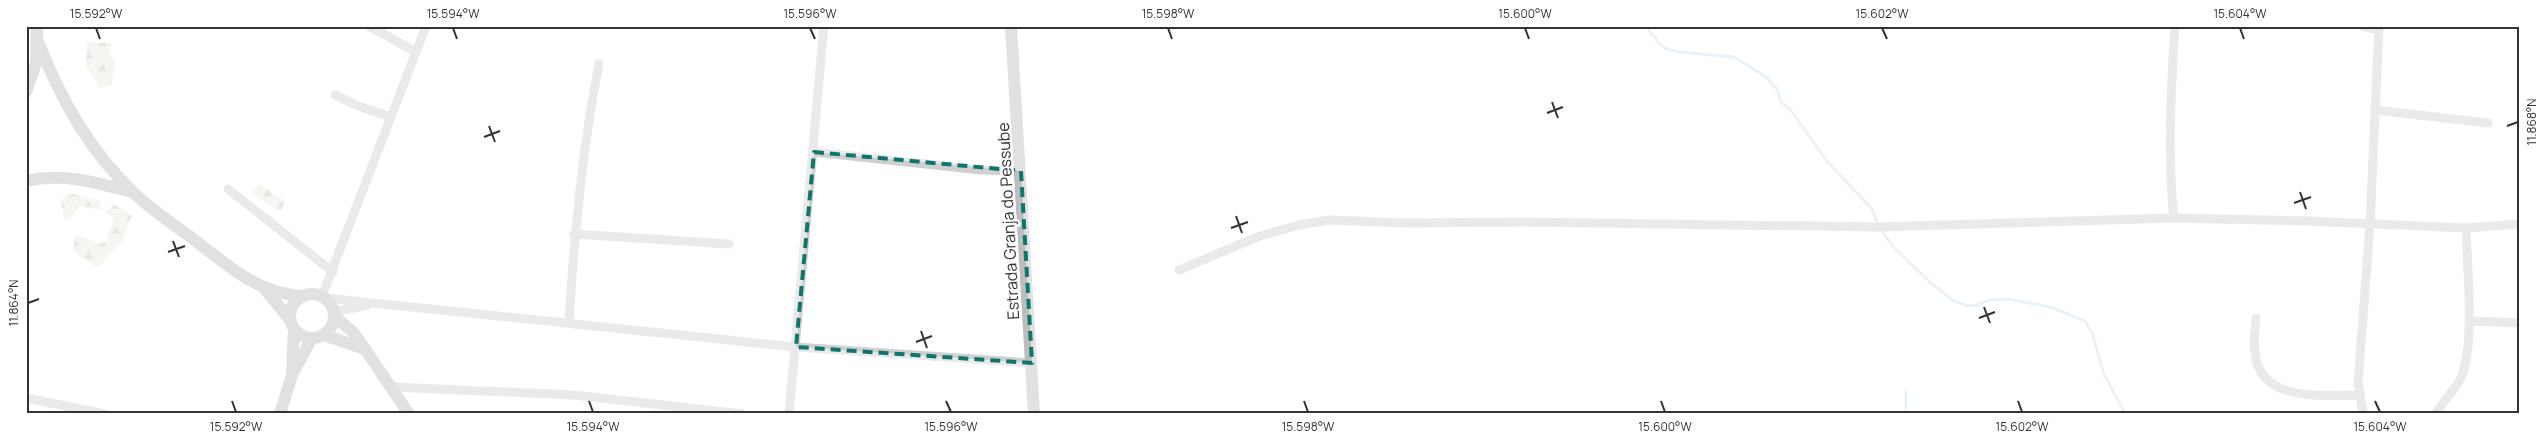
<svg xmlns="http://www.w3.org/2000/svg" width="2546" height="440" viewBox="0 0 2546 440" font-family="Manrope,sans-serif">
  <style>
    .forest { fill: url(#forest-firs) }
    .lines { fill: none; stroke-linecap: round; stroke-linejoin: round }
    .stream { stroke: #cfe2ee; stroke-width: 3 }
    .street { stroke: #d0d0d0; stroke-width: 9 }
    .secondary { stroke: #bdbdbd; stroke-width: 12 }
    .marked { fill: none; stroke: #0f766e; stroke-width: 4; stroke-dasharray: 10 6; stroke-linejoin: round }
    .ticks { fill: none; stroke: #333; stroke-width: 2 }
    .labels { text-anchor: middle; stroke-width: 5; stroke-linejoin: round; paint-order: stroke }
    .street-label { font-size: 16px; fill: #333; stroke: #fff }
    .neatline { fill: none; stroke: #333; stroke-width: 2 }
    .ticks-label { font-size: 12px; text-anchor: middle; fill: #333 }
  </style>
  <defs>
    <pattern id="forest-firs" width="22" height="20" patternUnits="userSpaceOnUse" patternTransform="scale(1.25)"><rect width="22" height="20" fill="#e6ecdf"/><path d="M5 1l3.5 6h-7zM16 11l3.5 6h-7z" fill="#c6cbc0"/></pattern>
  </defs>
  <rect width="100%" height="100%" fill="#fff"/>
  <g class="forest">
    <polygon points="87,42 112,43 109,54 115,61 112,84 100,88 86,65"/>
    <polygon points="260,184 286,202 280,212 252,193"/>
    <polygon points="69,193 100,201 100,210 80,205 72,217 64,221 61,201"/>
    <polygon points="113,204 132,215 123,240 98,268 73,251 76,235 101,244 107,240 114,218 105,212"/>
  </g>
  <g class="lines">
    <g class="stream">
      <polyline points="1646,26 1657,41 1666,49 1680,52 1734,57 1766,77 1777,89 1781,102 1790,109 1826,160 1872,209 1879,227 1894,248 1932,284 1954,301 1968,306 1977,305 1989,300 2008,299 2050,307 2085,321 2093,335 2103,372 2125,414"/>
      <polyline points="1906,390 1906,414"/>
    </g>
    <g class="street">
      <polyline points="369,26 416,52"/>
      <polyline points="2362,26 2379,30"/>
      <polyline points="335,95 358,106 391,117"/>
      <polyline points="2375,110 2488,123"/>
      <polyline points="814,152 981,170 1021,171"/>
      <polyline points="228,189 333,272"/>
      <path d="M2174 218C2167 154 2171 90 2175 26"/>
      <polyline points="574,234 729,244"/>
      <polyline points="1179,270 1260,236 1299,225 1330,220 1404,223 1517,222 1879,227 2174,218 2307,221 2466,228 2520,224"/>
      <polyline points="322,296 426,26"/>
      <polyline points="325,298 796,347 1032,363"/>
      <polyline points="334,312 368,305"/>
      <path d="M2256 318C2255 329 2253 341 2255 353 2260 403 2323 395 2360 395"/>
      <polyline points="2469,321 2520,323"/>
      <path d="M569 322C574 235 582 150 599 64"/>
      <polyline points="393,387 574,395 742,414"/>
      <polyline points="26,398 105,414"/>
      <polyline points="789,414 824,26"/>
      <polyline points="2363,414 2358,383 2370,225 2379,26"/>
      <path d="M2436 414C2443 400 2457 389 2462 375 2475 341 2467 267 2466 228"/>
    </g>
    <g class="secondary">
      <polyline points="1011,26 1034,414"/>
      <path d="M38 41C59 96 89 150 132 191 152 211 178 227 201 245 233 270 261 294 303 296"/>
      <polyline points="26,92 36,63 37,26"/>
      <path d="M26 181C63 172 97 183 132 192"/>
      <polyline points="265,289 290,320"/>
      <circle cx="312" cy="316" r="22"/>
      <polyline points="334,316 354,333 409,414"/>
      <polyline points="324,335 365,349"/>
      <polyline points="292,371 294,329"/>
      <polyline points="280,414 292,375 312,338"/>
    </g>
  </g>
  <path d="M0 0H2546V440H0ZM814 152 1021 171 1032 363 796 347Z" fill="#fff" fill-opacity=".55" fill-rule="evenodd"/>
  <path class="marked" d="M814 152 1021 171 1032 363 796 347Z"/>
  <path class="ticks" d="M96 28 100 39M453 28 457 39M810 28 815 39M1168 28 1172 39M1525 28 1529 39M1882 28 1887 39M2240 28 2244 39M1552 102 1558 118M1547 113 1563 107M489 126 495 142M2507 126 2518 122M484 137 500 131M2300 192 2306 209M2294 203 2311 197M1236 216 1242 233M1231 228 1248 222M173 241 179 257M168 252 185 246M28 303 39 299M1984 307 1990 323M1979 318 1995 312M921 331 927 348M916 342 932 336M232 401 236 412M589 401 593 412M946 401 951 412M1304 401 1308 412M1661 401 1665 412M2018 401 2022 412M2375 401 2380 412"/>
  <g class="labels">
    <g class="street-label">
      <text transform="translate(1008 221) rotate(-93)" y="6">Estrada Granja do Pessube</text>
    </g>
  </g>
  <rect width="2546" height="440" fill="none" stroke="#ffffff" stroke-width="55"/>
  <rect x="28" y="28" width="2490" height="384" class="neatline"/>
  <g class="ticks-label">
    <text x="96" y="18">15.592°W</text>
    <text x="453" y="18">15.594°W</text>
    <text x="810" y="18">15.596°W</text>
    <text x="1168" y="18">15.598°W</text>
    <text x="1525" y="18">15.600°W</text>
    <text x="1882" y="18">15.602°W</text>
    <text x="2240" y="18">15.604°W</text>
    <text transform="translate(2532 122) rotate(-90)" y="4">11.868°N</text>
    <text transform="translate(14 303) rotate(-90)" y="4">11.864°N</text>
    <text x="236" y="431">15.592°W</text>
    <text x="593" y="431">15.594°W</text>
    <text x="951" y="431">15.596°W</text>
    <text x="1308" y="431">15.598°W</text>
    <text x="1665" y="431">15.600°W</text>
    <text x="2022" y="431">15.602°W</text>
    <text x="2380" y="431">15.604°W</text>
  </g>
</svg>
